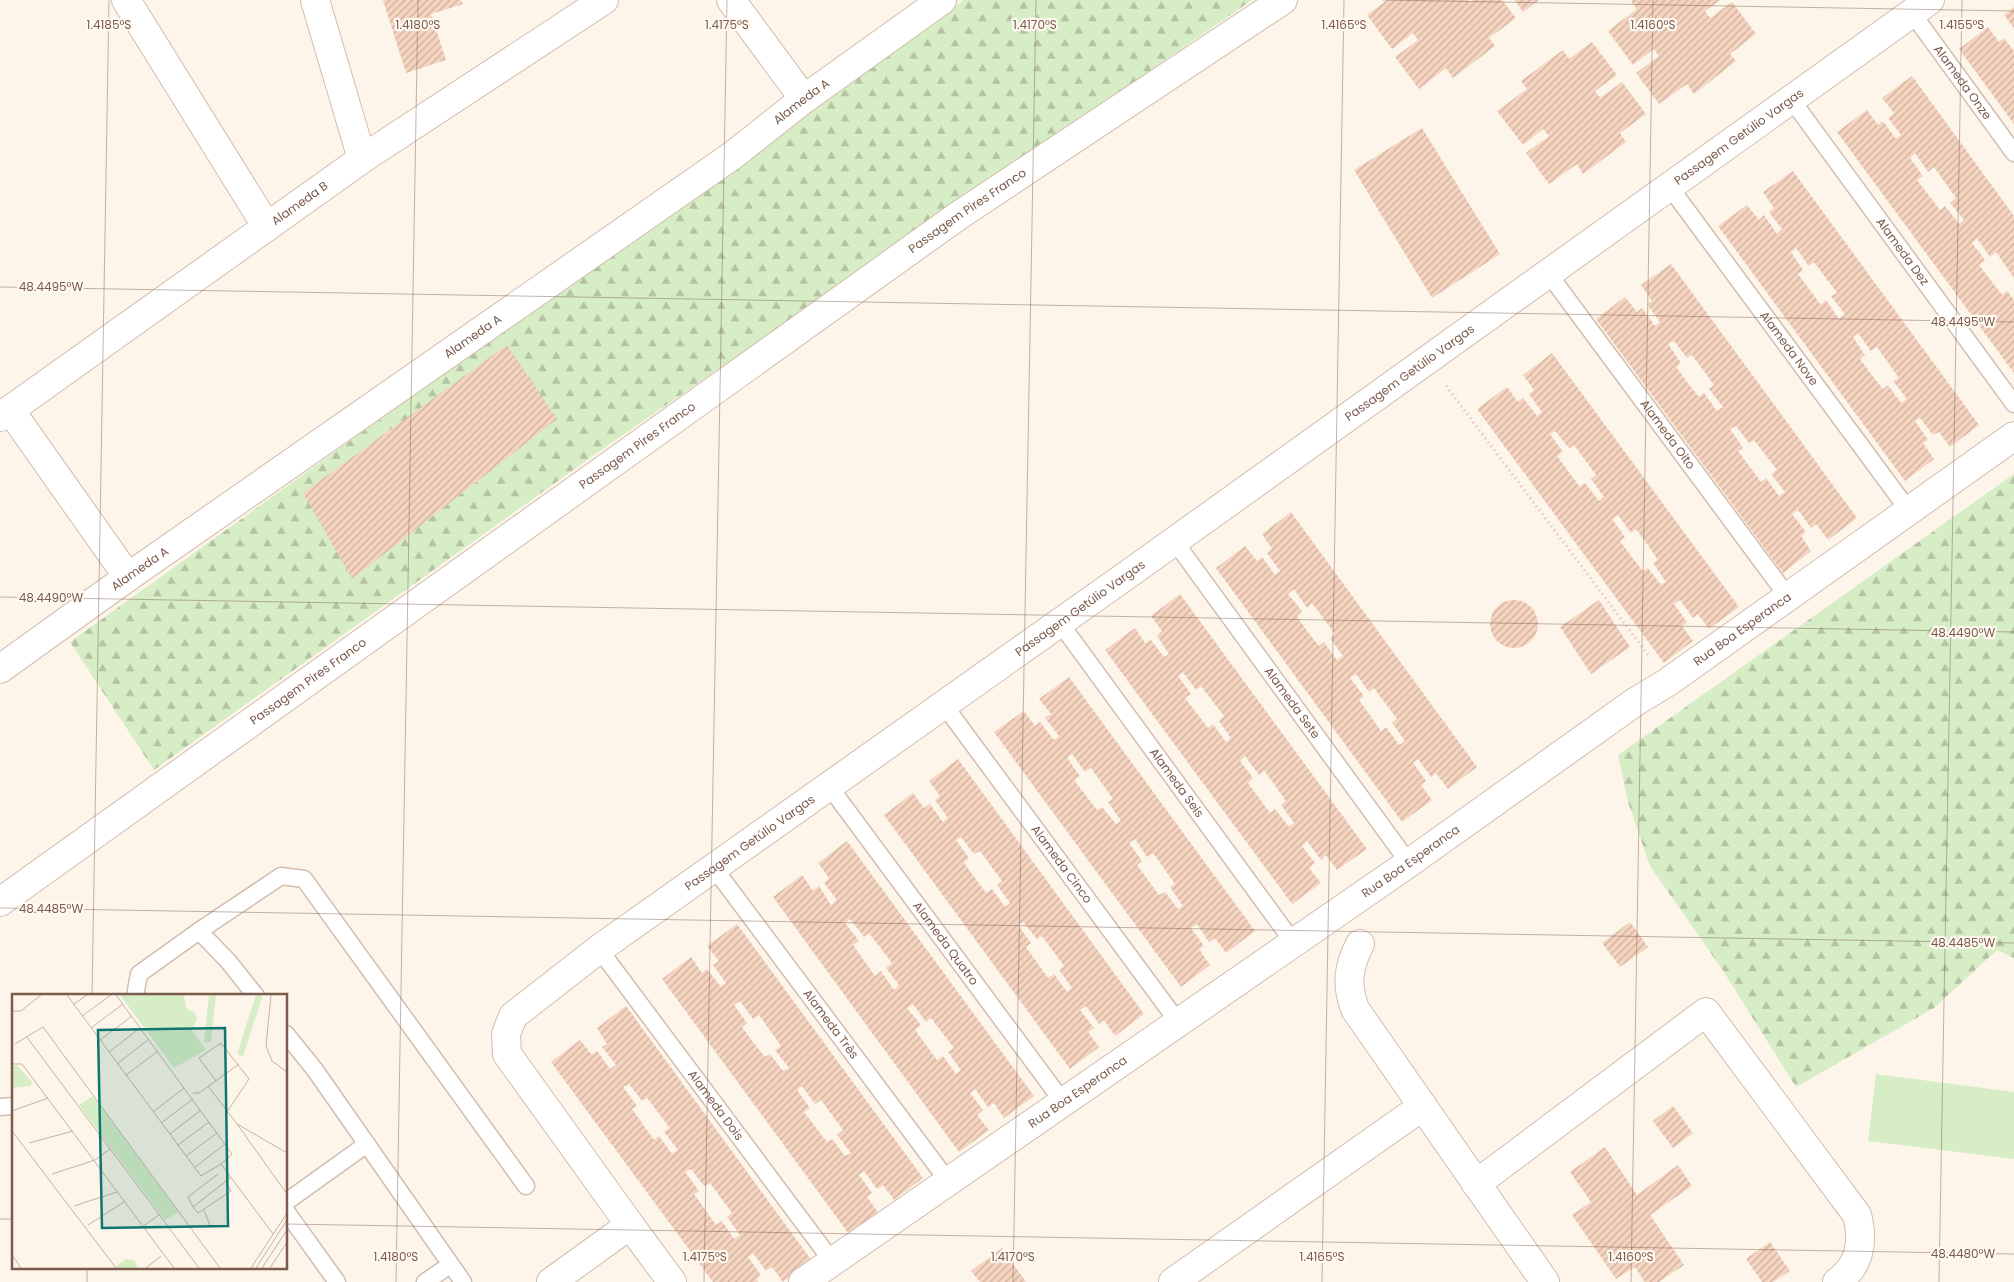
<svg xmlns="http://www.w3.org/2000/svg" width="2014" height="1282" viewBox="0 0 2014 1282" font-family="Poppins,sans-serif">
  <style>
    .forest { fill: url(#forest-firs) }
    .pitch { fill: #d7edc6 }
    .building { fill: url(#building-hatch); fill-rule: evenodd }
    .lines { fill: none; stroke-linecap: round; stroke-linejoin: round }
    .service-casing { stroke: #d2bdae; stroke-width: 19 }
    .minor-casing { stroke: #d2bdae; stroke-width: 30 }
    .path { stroke: #dab7a2; stroke-width: 3; stroke-dasharray: 1 4; stroke-linecap: butt }
    .service { stroke: #fff; stroke-width: 16 }
    .minor { stroke: #fff; stroke-width: 28 }
    .ticks { fill: none; stroke: #7b5b4b; stroke-width: 1; stroke-opacity: 0.45 }
    .labels { text-anchor: middle; stroke-width: 4.5; stroke-linejoin: round; paint-order: stroke }
    .street-label { font-size: 12px; fill: #7b5b4b; stroke: #fff9f1 }
    .inset-road { fill: none; stroke: #c6b2a5; stroke-width: 1 }
    .view { fill: #0f766e; fill-opacity: 0.15; stroke: #0f766e; stroke-width: 2.5 }
    .inset-edge { fill: none; stroke: #7b5b4b; stroke-width: 2.5 }
    .ticks-label { font-size: 12px; text-anchor: middle; fill: #7b5b4b; stroke: #fff9f1; stroke-width: 4.5; stroke-linejoin: round; paint-order: stroke }
  </style>
  <defs>
    <pattern id="forest-firs" width="22" height="20" patternUnits="userSpaceOnUse" patternTransform="scale(1.25)"><rect width="22" height="20" fill="#d7edc6"/><path d="M5 1l3.5 6h-7zM16 11l3.5 6h-7z" fill="#b3c3a3"/></pattern>
    <pattern id="building-hatch" width="6" height="6" patternUnits="userSpaceOnUse" patternTransform="scale(1.25)"><rect width="6" height="6" fill="#f5d4c0"/><path d="M-1 1l2-2M0 6l6-6M5 7l2-2" fill="none" stroke="#cbaf9e"/></pattern>
  </defs>
  <rect width="100%" height="100%" fill="#fef5ea"/>
  <g class="forest">
    <polygon points="964,0 1252,0 604,448 154,770 70,642"/>
    <polygon points="2014,474 2014,958 1997,950 1934,1008 1796,1087 1722,969 1650,866 1628,802 1618,755"/>
  </g>
  <polygon class="pitch" points="1876,1074 2014,1092 2014,1159 1868,1141"/>
  <g class="building">
    <polygon points="383,0 461,0 463,4 431,14 446,60 406,73"/>
    <polygon points="1387,0 1468,0 1470,2 1473,0 1502,0 1516,18 1489,38 1495,46 1453,78 1446,68 1419,89 1395,57 1418,40 1413,33 1392,49 1367,15"/>
    <polygon points="1515,0 1539,0 1523,12"/>
    <polygon points="1632,0 1720,0 1705,11 1710,18 1732,2 1756,34 1730,54 1736,61 1694,94 1687,84 1659,104 1636,73 1659,56 1654,49 1633,65 1608,31 1637,9 1631,1"/>
    <polygon points="2014,7 2014,28 2004,15"/>
    <polygon points="1988,27 1999,42 2004,38 2014,51 2014,124 1959,49"/>
    <polygon points="1592,42 1617,75 1595,91 1600,98 1622,82 1646,114 1620,133 1626,142 1583,174 1577,164 1549,184 1526,153 1549,136 1543,129 1523,145 1497,111 1527,89 1521,81 1563,50 1569,59"/>
    <path d="M1912 76 2014 216V278L1996 252 1990 257 1977 238 1972 243 1985 260 1979 265 2002 295 2007 291 2014 300V373L1837 132 1867 110 1878 125 1883 121 1896 139 1901 135 1888 118 1894 113 1882 98ZM1915 153 1928 172 1934 167 1956 198 1950 203 1964 220 1959 224 1945 206 1940 210 1917 180 1923 176 1910 158Z"/>
    <polygon points="1422,128 1500,254 1432,298 1354,170"/>
    <path d="M1793 171 1979 425 1950 447 1939 432 1933 435 1920 418 1915 421 1928 440 1923 443 1934 459 1905 481 1718 226 1747 205 1759 220 1764 215 1777 234 1782 229 1769 212 1774 208 1763 192ZM1796 248 1809 266 1814 262 1837 293 1831 296 1845 314 1839 319 1826 300 1821 305 1798 274 1803 270 1791 252ZM1858 333 1871 351 1877 347 1899 378 1893 381 1907 399 1901 403 1888 385 1883 389 1871 374 1860 359 1865 355 1853 337Z"/>
    <path d="M1671 264 1857 518 1828 540 1816 524 1811 528 1798 510 1792 514 1806 532 1801 536 1811 551 1783 573 1596 319 1625 297 1637 312 1642 308 1655 326 1660 322 1647 304 1652 301 1641 285ZM1674 341 1687 358 1692 355 1714 385 1709 389 1723 407 1717 411 1704 393 1699 397 1687 382 1676 367 1681 363 1668 344ZM1736 426 1749 443 1754 440 1777 470 1771 474 1785 492 1779 496 1766 478 1761 482 1738 451 1743 448 1730 429Z"/>
    <polygon points="507,345 557,419 352,579 303,493"/>
    <path d="M1552 353 1739 607 1709 629 1698 614 1693 618 1680 600 1674 604 1687 622 1682 626 1693 641 1664 663 1477 409 1507 387 1518 402 1523 398 1537 416 1542 412 1529 394 1534 390 1523 375ZM1555 431 1569 448 1574 445 1596 475 1591 479 1604 497 1599 501 1585 483 1580 487 1557 456 1563 452 1550 434ZM1618 515 1631 533 1636 529 1647 544 1658 560 1653 563 1666 582 1661 585 1648 568 1643 571 1631 556 1620 541 1625 537 1612 519Z"/>
    <path d="M1291 512 1477 767 1448 789 1436 773 1431 777 1418 759 1413 763 1426 781 1421 785 1432 800 1402 822 1216 568 1245 546 1257 561 1262 557 1275 575 1280 571 1267 553 1272 549 1262 534ZM1294 589 1307 608 1312 603 1324 619 1335 634 1330 638 1343 656 1337 660 1324 642 1319 646 1307 631 1297 616 1302 611 1288 594ZM1356 674 1369 692 1374 688 1397 719 1392 723 1405 741 1399 745 1386 727 1381 731 1359 700 1364 696 1350 678Z"/>
    <path d="M1180 594 1367 849 1337 870 1326 855 1321 860 1307 841 1302 846 1315 863 1309 868 1321 883 1292 904 1105 650 1135 628 1145 643 1151 640 1164 657 1169 654 1157 636 1162 631 1151 616ZM1183 672 1196 690 1201 686 1224 716 1219 721 1231 738 1226 742 1213 724 1208 728 1185 698 1191 694 1178 676ZM1245 756 1259 775 1264 770 1286 801 1281 805 1294 823 1289 827 1275 809 1270 813 1248 783 1253 778 1240 761Z"/>
    <polygon points="1599,600 1630,647 1591,674 1560,627"/>
    <circle cx="1514" cy="624" r="24"/>
    <path d="M1069 677 1255 931 1226 953 1215 938 1209 942 1197 924 1191 928 1204 946 1199 949 1210 965 1181 987 994 732 1024 711 1035 726 1040 722 1054 740 1059 736 1045 718 1051 714 1039 699ZM1072 754 1085 772 1091 768 1113 799 1108 802 1121 821 1116 824 1102 807 1097 810 1074 780 1080 776 1067 758ZM1135 839 1147 857 1153 853 1175 884 1170 887 1183 906 1178 909 1165 892 1159 895 1137 865 1142 861 1129 843Z"/>
    <path d="M958 759 1144 1014 1115 1036 1104 1020 1099 1024 1086 1006 1080 1010 1094 1028 1088 1032 1099 1047 1070 1069 884 815 913 793 924 808 930 804 943 822 948 818 935 800 940 796 929 781ZM961 837 974 854 980 851 1002 881 997 885 1010 903 1005 907 992 889 986 893 964 863 969 858 956 840ZM1023 922 1037 939 1042 936 1064 966 1059 970 1072 988 1067 992 1054 974 1048 978 1026 947 1031 943 1018 925Z"/>
    <path d="M847 841 1034 1096 1004 1118 994 1103 988 1107 975 1089 970 1093 983 1110 977 1115 989 1130 959 1152 773 897 802 875 813 891 819 886 831 905 837 900 824 883 829 878 818 863ZM850 919 864 937 869 933 892 963 886 968 899 985 894 990 881 971 875 976 853 945 859 941 845 923ZM913 1004 926 1022 931 1018 954 1048 948 1052 961 1070 956 1074 943 1056 937 1060 915 1030 921 1025 907 1008Z"/>
    <polygon points="1630,922 1648,947 1620,967 1602,943"/>
    <path d="M737 924 923 1178 894 1200 883 1185 877 1189 864 1171 859 1175 872 1193 867 1197 878 1212 849 1234 662 979 691 957 702 973 707 969 721 987 726 983 713 965 719 961 707 946ZM740 1001 753 1019 759 1015 781 1046 775 1050 789 1068 783 1071 770 1054 765 1057 753 1042 742 1027 747 1023 734 1005ZM802 1086 815 1104 821 1100 843 1130 837 1135 851 1153 845 1156 832 1139 827 1142 804 1112 810 1108 797 1090Z"/>
    <path d="M626 1006 812 1261 783 1282 772 1267 766 1271 753 1253 748 1257 761 1275 756 1279 758 1282H713L551 1062 580 1040 592 1055 597 1051 610 1069 616 1065 602 1047 607 1044 597 1028ZM629 1084 642 1101 647 1098 670 1128 664 1132 678 1150 672 1154 659 1136 654 1140 632 1109 637 1106 623 1087ZM691 1169 704 1186 710 1183 732 1213 727 1217 740 1235 734 1239 722 1221 716 1225 694 1194 699 1191 685 1172Z"/>
    <polygon points="1673,1106 1693,1133 1673,1148 1653,1121"/>
    <polygon points="1605,1147 1637,1195 1678,1165 1692,1186 1650,1215 1684,1265 1659,1282 1645,1282 1635,1267 1616,1279 1572,1215 1591,1202 1570,1172"/>
    <polygon points="1770,1242 1790,1271 1773,1282 1762,1282 1746,1259"/>
    <polygon points="1002,1248 1026,1282 980,1282 971,1271"/>
  </g>
  <g class="lines">
    <defs>
      <g id="service">
        <path id="s1" d="M1912 13 2014 153"/>
        <path id="s2" d="M1791 99 2014 404"/>
        <path id="s3" d="M1669 186 1909 511"/>
        <path id="s4" d="M1548 273 1788 597"/>
        <path id="s5" d="M1175 542 1409 863"/>
        <path id="s6" d="M1060 623 1293 942"/>
        <path id="s7" d="M944 705 1178 1022"/>
        <path id="s8" d="M829 786 1063 1102"/>
        <path id="s9" d="M714 868 948 1181"/>
        <polyline points="199,931 281,876 304,879 526,1186"/>
        <path id="s10" d="M599 949 832 1261"/>
        <polyline points="135,996 139,974 199,931 228,961 256,996"/>
        <polyline points="286,1034 315,1070 463,1282"/>
        <polyline points="0,1107 14,1106"/>
        <polyline points="286,1202 367,1144"/>
        <polyline points="286,1211 337,1282"/>
        <polyline points="425,1282 450,1265"/>
      </g>
      <g id="minor">
        <polyline points="126,0 267,227"/>
        <polyline points="315,0 362,159"/>
        <polyline points="731,0 804,99"/>
        <polyline points="10,410 128,577"/>
        <path id="s11" d="M0 417 362 159 604 0"/>
        <path id="s12" d="M0 669 128 577 733 155 804 99 942 0"/>
        <path id="s13" d="M0 902 958 216 1283 0"/>
        <path d="M1360 944C1348 967 1346 985 1355 1009L1545 1282"/>
        <path d="M1476 1184 1706 1012 1857 1215C1864 1241 1860 1266 1837 1282"/>
        <polyline points="630,1225 672,1282"/>
        <path id="s14" d="M551 1282 630 1225 507 1054 506 1034 513 1016 599 949C1045 636 1487 317 1930 0"/>
        <path id="s15" d="M803 1282 1409 863 1635 702 1668 682 2014 436"/>
        <polyline points="1173,1282 1423,1106"/>
      </g>
    </defs>
    <use href="#service" class="service-casing"/>
    <use href="#minor" class="minor-casing"/>
    <polyline class="path" points="1446,386 1648,655"/>
    <use href="#service" class="service"/>
    <use href="#minor" class="minor"/>
  </g>
  <path class="ticks" d="M1383 0 2014 11M0 287 2014 322M0 597 2014 632M0 908 2014 943M92 996 109 0M0 1219H14M286 1224 2014 1254M87 1282V1268M396 1282 418 0M704 1282 727 0M1013 1282 1036 0M1322 1282 1344 0M1631 1282 1653 0M1939 1282 1962 0"/>
  <g class="labels">
    <g class="street-label">
      <text dy="4" stroke="none"><textPath href="#s1" startOffset="86">Alameda Onze</textPath></text>
      <text dy="4" stroke="none"><textPath href="#s12" startOffset="982">Alameda A</textPath></text>
      <text dy="4" stroke="none"><textPath href="#s14" startOffset="1856">Passagem Getúlio Vargas</textPath></text>
      <text dy="4" stroke="none"><textPath href="#s11" startOffset="368">Alameda B</textPath></text>
      <text dy="4" stroke="none"><textPath href="#s13" startOffset="1189">Passagem Pires Franco</textPath></text>
      <text dy="4" stroke="none"><textPath href="#s2" startOffset="189">Alameda Dez</textPath></text>
      <text dy="4" stroke="none"><textPath href="#s12" startOffset="578">Alameda A</textPath></text>
      <text dy="4" stroke="none"><textPath href="#s3" startOffset="202">Alameda Nove</textPath></text>
      <text dy="4" stroke="none"><textPath href="#s14" startOffset="1451">Passagem Getúlio Vargas</textPath></text>
      <text dy="4" stroke="none"><textPath href="#s4" startOffset="201">Alameda Oito</textPath></text>
      <text dy="4" stroke="none"><textPath href="#s13" startOffset="784">Passagem Pires Franco</textPath></text>
      <text dy="4" stroke="none"><textPath href="#s12" startOffset="172">Alameda A</textPath></text>
      <text dy="4" stroke="none"><textPath href="#s14" startOffset="1046">Passagem Getúlio Vargas</textPath></text>
      <text dy="4" stroke="none"><textPath href="#s15" startOffset="1144">Rua Boa Esperanca</textPath></text>
      <text dy="4" stroke="none"><textPath href="#s13" startOffset="379">Passagem Pires Franco</textPath></text>
      <text dy="4" stroke="none"><textPath href="#s5" startOffset="199">Alameda Sete</textPath></text>
      <text dy="4" stroke="none"><textPath href="#s6" startOffset="198">Alameda Seis</textPath></text>
      <text dy="4" stroke="none"><textPath href="#s14" startOffset="641">Passagem Getúlio Vargas</textPath></text>
      <text dy="4" stroke="none"><textPath href="#s15" startOffset="739">Rua Boa Esperanca</textPath></text>
      <text dy="4" stroke="none"><textPath href="#s7" startOffset="198">Alameda Cinco</textPath></text>
      <text dy="4" stroke="none"><textPath href="#s8" startOffset="196">Alameda Quatro</textPath></text>
      <text dy="4" stroke="none"><textPath href="#s9" startOffset="195">Alameda Três</textPath></text>
      <text dy="4" stroke="none"><textPath href="#s15" startOffset="334">Rua Boa Esperanca</textPath></text>
      <text dy="4" stroke="none"><textPath href="#s10" startOffset="195">Alameda Dois</textPath></text>
    </g>
  </g>
  <g transform="translate(12 994)">
    <rect width="275" height="275" fill="#fef5ea"/>
    <path d="M108 1H172L174 14 183 19 185 25 180 36 194 56 162 74ZM5 71 20 88 19 92 0 94V73ZM81 102 166 218 153 226 67 111ZM114 265 122 266 126 274H106L104 272Z" fill="#d7edc6"/>
    <path d="M197 1H204L199 48H192ZM244 1H251L231 62 225 60Z" fill="#d7edc6"/>
    <path class="inset-road" d="M55 1 189 182 209 170 261 240M104 1 220 160 209 170M259 1 254 52 260 67 275 78M62 10 75 1M0 17H9L29 1M70 22 99 1M79 34 111 10M14 42 187 274M88 46 120 22M3 50 31 33 208 274M97 58 128 34M0 70H10L162 274M105 70 137 45M114 81 146 57M204 87 187 64 209 49 237 85 215 118M196 92 225 130M181 99H187L227 70M0 117 36 104M141 118 172 94M149 129 181 105M0 137 104 274M158 140 189 116M17 149 61 137M166 151 197 128M275 159 225 130 275 200M174 162 205 139M182 174 213 150M40 180 83 166 98 155M214 188 219 197 186 219 181 213 219 183M62 212 105 198M181 213 176 203 206 180M192 216 199 234M76 231 112 208M130 233 147 221M0 261 9 274M134 274 149 262M239 274 275 219M244 274 275 226M250 274 275 236M258 274 275 248"/>
    <path class="view" d="M213 34 216 232 90 234 86 36Z"/>
    <rect width="275" height="275" class="inset-edge"/>
  </g>
  <g class="ticks-label">
    <text x="109" y="29">1.4185°S</text>
    <text x="418" y="29">1.4180°S</text>
    <text x="727" y="29">1.4175°S</text>
    <text x="1035" y="29">1.4170°S</text>
    <text x="1344" y="29">1.4165°S</text>
    <text x="1653" y="29">1.4160°S</text>
    <text x="1962" y="29">1.4155°S</text>
    <text x="51" y="291">48.4495°W</text>
    <text x="1963" y="326">48.4495°W</text>
    <text x="51" y="602">48.4490°W</text>
    <text x="1963" y="637">48.4490°W</text>
    <text x="51" y="913">48.4485°W</text>
    <text x="1963" y="947">48.4485°W</text>
    <text x="1963" y="1258">48.4480°W</text>
    <text x="396" y="1261">1.4180°S</text>
    <text x="705" y="1261">1.4175°S</text>
    <text x="1013" y="1261">1.4170°S</text>
    <text x="1322" y="1261">1.4165°S</text>
    <text x="1631" y="1261">1.4160°S</text>
  </g>
</svg>
